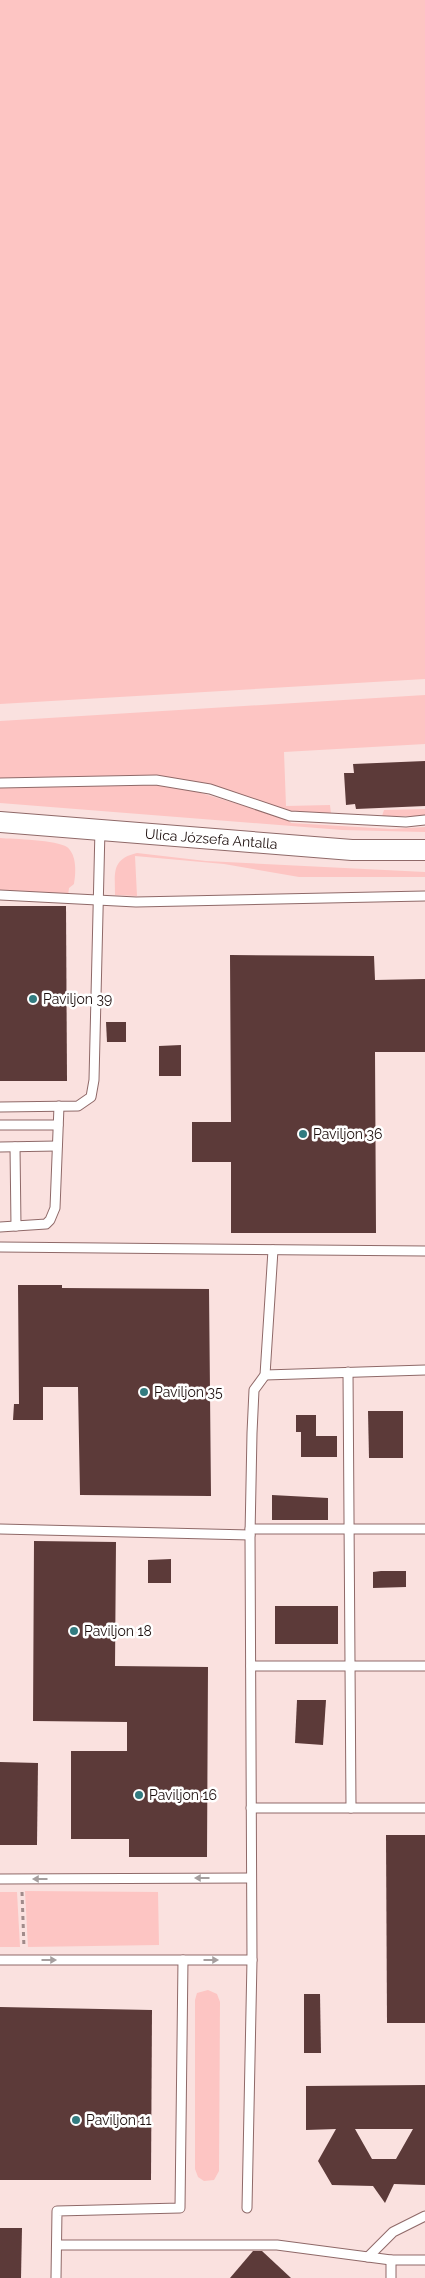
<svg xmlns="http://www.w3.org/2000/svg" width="425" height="2278" viewBox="0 0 425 2278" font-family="Raleway,sans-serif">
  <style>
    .green { fill: #fdc5c3 }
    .building { fill: #5c3a39; fill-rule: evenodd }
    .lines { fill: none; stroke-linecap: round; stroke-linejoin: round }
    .service-casing { stroke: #8f6968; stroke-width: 11 }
    .tertiary-casing { stroke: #8f6968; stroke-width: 22 }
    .path { stroke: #a08b8a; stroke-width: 3; stroke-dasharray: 4 4; stroke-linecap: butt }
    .service { stroke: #fff; stroke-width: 9 }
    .tertiary { stroke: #fff; stroke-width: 20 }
    .oneway { fill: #a59f9f }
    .poi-dot { fill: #327b80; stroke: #fff; stroke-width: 2 }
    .labels { text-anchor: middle; stroke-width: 5; stroke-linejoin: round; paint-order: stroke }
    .street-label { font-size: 14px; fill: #1d0f0e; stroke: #fff }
    .poi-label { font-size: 14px; fill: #1d0f0e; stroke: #fff; text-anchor: start }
  </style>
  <rect width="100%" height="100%" fill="#fae1df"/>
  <g class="green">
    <polygon points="0,0 425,0 425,679 0,704"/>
    <polygon points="425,695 425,744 284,752 286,806 330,805 331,814 303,813 271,807 201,785 154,775 0,778 0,721"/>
    <polygon points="152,783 191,790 288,819 291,823 392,829 425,827 425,832 342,830 0,803 0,788"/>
    <polygon points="425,809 425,816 382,816 384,810"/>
    <path d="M0 838C13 839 57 840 67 847 77 855 76 873 74 884L69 888 68 896H0Z"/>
    <path d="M137 853 206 861 425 872V877H299L224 864 135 856 137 896 115 895C115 873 111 859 137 853Z"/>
    <polygon points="25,1891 158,1892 159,1945 28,1947"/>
    <polygon points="0,1892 17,1892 20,1947 0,1947"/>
    <polygon points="208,1990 217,1994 220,2002 219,2171 214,2180 204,2181 198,2177 195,2169 195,2000 197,1993"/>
  </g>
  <g class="building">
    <polygon points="425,761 425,806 356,809 355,804 346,805 344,773 354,773 353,764"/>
    <polygon points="0,906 66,906 67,1081 0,1081"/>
    <polygon points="230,955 374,956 375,980 425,979 425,1052 375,1052 376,1233 231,1233 231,1162 192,1162 192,1122 231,1122"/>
    <polygon points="106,1022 126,1022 126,1042 107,1042"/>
    <polygon points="181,1045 181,1076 159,1076 159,1046"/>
    <polygon points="18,1285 62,1285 62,1288 209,1289 211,1496 80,1495 78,1387 43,1387 43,1420 13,1420 14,1404 19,1404"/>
    <polygon points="368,1411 403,1411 403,1458 369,1458"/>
    <polygon points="296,1415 316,1415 316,1436 337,1436 337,1457 301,1457 301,1432 296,1432"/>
    <polygon points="272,1495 328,1498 328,1520 272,1520"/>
    <polygon points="34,1541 116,1542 115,1666 208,1667 207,1857 129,1857 129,1839 71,1839 71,1751 127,1751 127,1722 33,1721"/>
    <polygon points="171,1559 171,1583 148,1583 148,1560"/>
    <polygon points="381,1571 406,1571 406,1587 373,1588 373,1572"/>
    <rect x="275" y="1606" width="63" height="38"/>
    <polygon points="297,1700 326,1700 323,1745 295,1743"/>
    <polygon points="0,1762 38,1763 37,1845 0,1845"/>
    <polygon points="386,1835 425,1835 425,2023 387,2023"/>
    <polygon points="304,1994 320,1994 321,2053 304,2053"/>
    <polygon points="0,2007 152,2010 151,2180 0,2180"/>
    <path d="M425 2085V2185L394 2184 385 2203 373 2186 332 2185 318 2161 336 2129 306 2130V2086ZM355 2129H413L396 2159H372Z"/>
    <polygon points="0,2228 22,2228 21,2278 0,2278"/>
    <polygon points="253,2251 262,2251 291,2278 230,2278"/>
  </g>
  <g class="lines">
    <defs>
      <g id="service">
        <polyline points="0,783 156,780 210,789 290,816 406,822 425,820"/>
        <polyline points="0,895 136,902 425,896"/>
        <polyline points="0,1107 78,1106 91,1097 94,1080 100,829"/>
        <polyline points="0,1125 58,1125"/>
        <polyline points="0,1147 57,1146"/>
        <polyline points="15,1147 16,1226"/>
        <polyline points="0,1227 46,1224 50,1220 55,1208 59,1106"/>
        <polyline points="0,1247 425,1251"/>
        <polyline points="348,1372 351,1808"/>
        <polyline points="265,1375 425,1370"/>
        <polyline points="0,1529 250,1535"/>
        <polyline points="250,1529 425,1529"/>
        <polyline points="251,1666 425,1666"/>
        <polyline points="251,1808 425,1808"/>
        <polyline points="0,1879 251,1878"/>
        <polyline points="0,1960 252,1960"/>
        <polyline points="247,2208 252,1960 250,1535 252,1433 254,1390 265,1375 273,1250"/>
        <polyline points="57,2245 277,2245 391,2260"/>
        <polyline points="368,2257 393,2232 425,2216"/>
        <polyline points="56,2278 57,2211 180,2208 183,1960"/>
        <polyline points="391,2278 391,2260 425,2260"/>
      </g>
      <g id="tertiary">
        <path id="s1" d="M0 822 352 850H425"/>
      </g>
    </defs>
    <use href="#service" class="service-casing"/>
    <use href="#tertiary" class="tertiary-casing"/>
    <polyline class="path" points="22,1892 24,1948"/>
    <use href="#service" class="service"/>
    <use href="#tertiary" class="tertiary"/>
  </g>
  <defs><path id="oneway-solid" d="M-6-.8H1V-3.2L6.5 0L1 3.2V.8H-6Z" transform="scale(1.25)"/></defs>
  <g class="oneway">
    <use href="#oneway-solid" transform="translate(202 1878) rotate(180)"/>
    <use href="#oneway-solid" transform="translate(40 1879) rotate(180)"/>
    <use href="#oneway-solid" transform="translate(49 1960)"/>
    <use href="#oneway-solid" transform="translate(211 1960)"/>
  </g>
  <g class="poi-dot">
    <circle cx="33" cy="999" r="5"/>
    <circle cx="303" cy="1134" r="5"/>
    <circle cx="144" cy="1392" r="5"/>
    <circle cx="74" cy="1631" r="5"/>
    <circle cx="139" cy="1795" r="5"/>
    <circle cx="76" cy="2120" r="5"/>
  </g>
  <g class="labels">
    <g class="street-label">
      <text dy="5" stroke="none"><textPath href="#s1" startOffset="212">Ulica Józsefa Antalla</textPath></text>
    </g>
    <g class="poi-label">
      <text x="43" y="1004">Paviljon 39</text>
      <text x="313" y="1139">Paviljon 36</text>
      <text x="154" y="1397">Paviljon 35</text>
      <text x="84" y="1636">Paviljon 18</text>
      <text x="149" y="1800">Paviljon 16</text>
      <text x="86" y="2125">Paviljon 11</text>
    </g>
  </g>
</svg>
